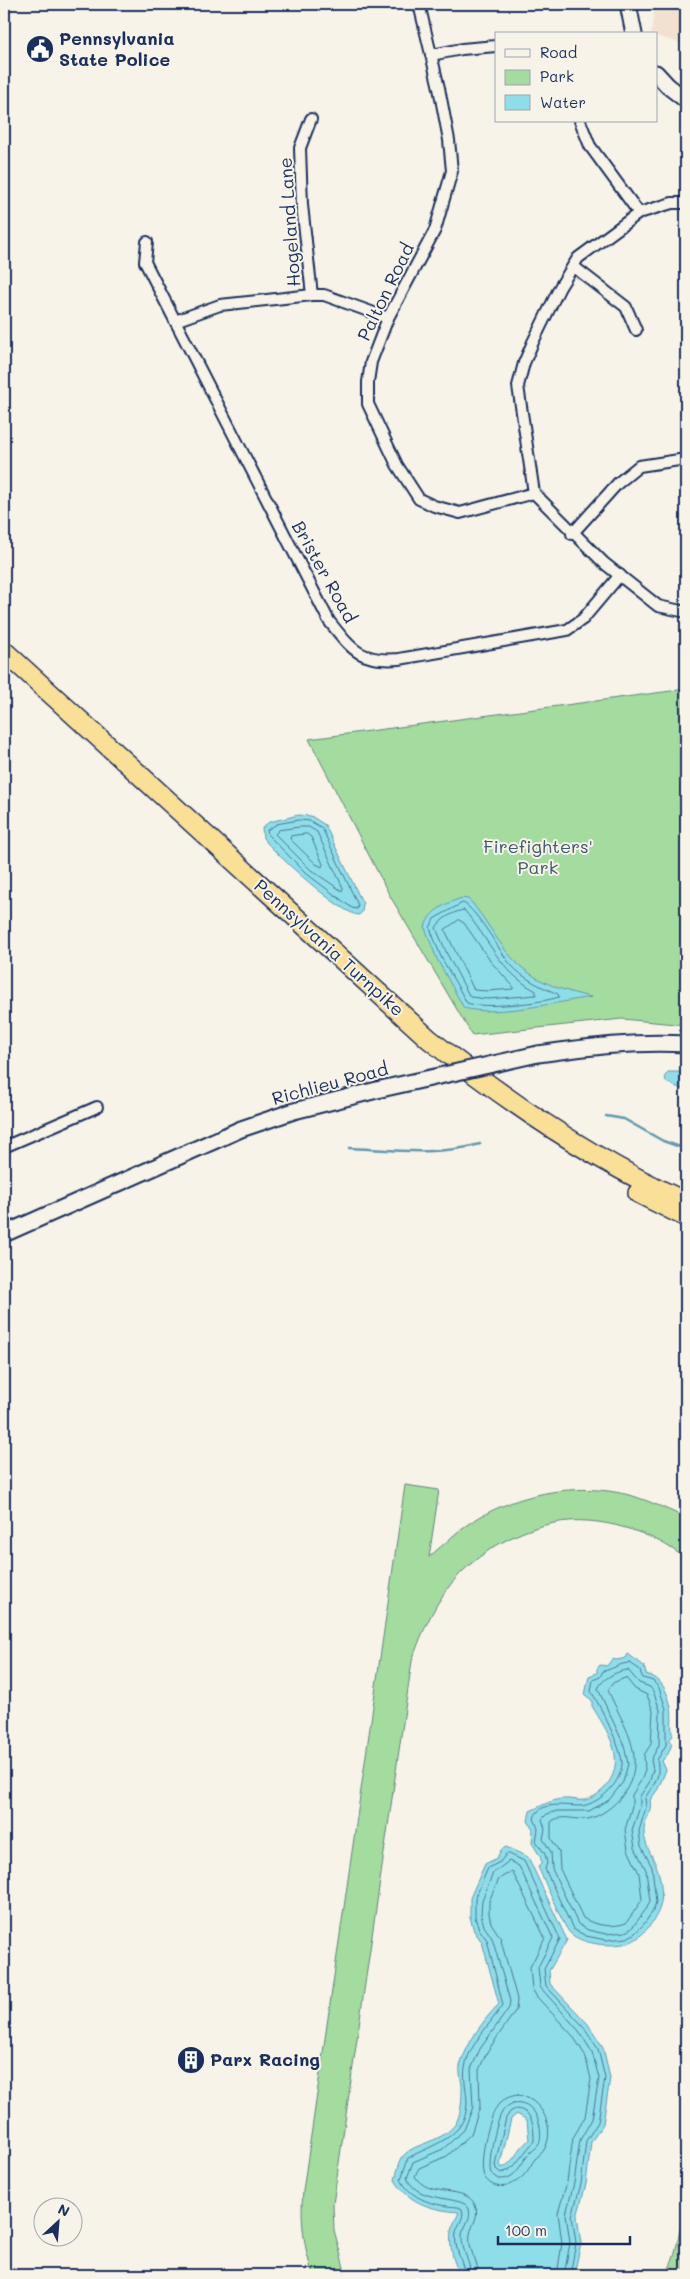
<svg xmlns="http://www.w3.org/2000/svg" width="690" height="2279" viewBox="0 0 690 2279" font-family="Mali,sans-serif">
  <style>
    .built { fill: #f2e1d0 }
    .green { fill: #a4db9f; stroke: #60857e }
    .water { fill: #8edee9; stroke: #6098b1; fill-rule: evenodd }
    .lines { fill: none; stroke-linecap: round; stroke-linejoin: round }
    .shore { stroke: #497596; stroke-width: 1 }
    .stream { stroke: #6098b1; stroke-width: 2.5 }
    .street-casing { stroke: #1b2f5e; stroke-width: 14 }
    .secondary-casing { stroke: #1b2f5e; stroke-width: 19 }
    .highway-casing { stroke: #1b2f5e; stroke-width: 22 }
    .street { stroke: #f7f3e8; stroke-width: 10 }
    .secondary { stroke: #f7f3e8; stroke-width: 15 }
    .highway { stroke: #fadf96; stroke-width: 19 }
    .secondary-bridge-casing { stroke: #1b2f5e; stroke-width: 19; stroke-linecap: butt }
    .secondary-bridge { stroke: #f7f3e8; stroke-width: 15 }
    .labels { text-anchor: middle; stroke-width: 4; stroke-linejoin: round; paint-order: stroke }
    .poi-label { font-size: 18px; font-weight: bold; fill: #1b2f5e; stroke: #f7f3e8; text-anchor: start }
    .street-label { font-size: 18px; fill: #1b2f5e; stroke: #f7f3e8 }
    .park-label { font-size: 18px; fill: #3d5a6e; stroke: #f7f3e8 }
  </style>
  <rect width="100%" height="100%" fill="#f7f3e8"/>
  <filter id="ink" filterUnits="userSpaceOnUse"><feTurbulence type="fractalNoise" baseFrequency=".02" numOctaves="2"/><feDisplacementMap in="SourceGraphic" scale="10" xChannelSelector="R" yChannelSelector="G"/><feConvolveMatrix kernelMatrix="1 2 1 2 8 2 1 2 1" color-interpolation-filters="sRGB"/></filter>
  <g filter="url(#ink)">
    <polygon class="built" points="655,4 686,4 686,45 656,36 656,34 651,34"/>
    <g class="green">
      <polygon points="686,689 686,1025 622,1019 472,1035 390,896 309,739"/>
      <path d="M405 1485 439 1490 429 1557C440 1548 450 1538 461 1529 509 1494 576 1480 633 1496 652 1502 669 1510 686 1518V1559C654 1532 597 1514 554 1523 519 1530 484 1549 459 1575 438 1596 421 1633 412 1661L333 2204 334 2230 346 2275H313C304 2248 300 2220 303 2191Z"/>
      <path d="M686 2185V2275H666C680 2248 682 2215 686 2185Z"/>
    </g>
    <g class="water">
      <path d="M299 815 311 816 325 825 363 904 362 912 359 915C343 916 274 853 263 838L262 828 269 822Z"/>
      <path d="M462 898 468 899 473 904C485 919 495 937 507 952 528 979 558 990 591 997 558 1002 495 1017 464 1008L437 959 425 928C428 911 447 903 462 898Z"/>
      <polygon points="668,1072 686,1072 686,1091 666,1082 665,1076"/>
      <path d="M628 1654 644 1666 646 1674C662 1678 668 1692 671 1708 673 1717 670 1727 673 1736L669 1740 672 1744 668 1754 662 1761 666 1770 658 1789 650 1800C653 1812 643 1821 644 1833 645 1845 651 1854 656 1865 660 1874 663 1893 661 1902 659 1917 642 1939 628 1943 612 1947 583 1945 570 1933 563 1926 544 1879 538 1867L542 1863 540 1856 532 1843 533 1829 528 1821 530 1811C544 1805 553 1798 569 1799 574 1799 580 1801 585 1800 593 1798 602 1792 607 1785 627 1758 607 1731 592 1706V1700L585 1695 589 1676 597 1673V1669L600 1665 607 1666 612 1659 617 1660 626 1658Z"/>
      <path d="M506 1847 528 1857 567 1940 549 1971 550 1984 588 2024 603 2047 610 2078 603 2124 591 2142 586 2184 577 2217 581 2243 574 2275H461C453 2264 449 2245 451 2231 452 2225 457 2218 459 2212 433 2210 409 2204 395 2180 397 2172 399 2161 404 2155 415 2143 439 2143 454 2126 462 2115 462 2098 462 2085 461 2079 459 2071 460 2066 467 2043 483 2020 499 2004L482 1942 474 1931 470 1917V1898L485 1864 497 1858 501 1850ZM517 2114 527 2120 529 2140C518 2148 514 2163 502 2168L500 2164 511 2119Z"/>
    </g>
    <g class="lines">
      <g class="shore">
        <polygon points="299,820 310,821 322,828 358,905 357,909 352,908 307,874 268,835 267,830 277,824"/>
        <polygon points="300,827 309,827 317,832 343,888 342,891 311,870 275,834 279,830"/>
        <polygon points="307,834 311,837 323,864 322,867 316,864 290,839 291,836"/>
        <path d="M463 903C476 908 500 952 511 965 524 979 541 987 558 994L559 997C541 1003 484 1009 467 1003L441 957 430 928 434 919Z"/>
        <path d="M464 910C490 940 499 971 536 991V995L488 999 470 997 447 954 436 928C440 919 455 911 464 910Z"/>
        <polygon points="459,920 464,923 491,962 513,986 513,989 488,991 474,990 445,930"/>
        <path d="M630 1663 639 1669 643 1678 653 1681 659 1688 666 1709V1745L657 1760C661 1779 654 1783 645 1798L646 1807 639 1831 641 1846 652 1867 656 1902 653 1911 644 1924 634 1934 627 1938 606 1940 586 1936 573 1929 545 1869 547 1863 545 1854 536 1841 538 1829 534 1818C541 1797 573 1809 586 1805 603 1800 621 1782 622 1764 623 1750 598 1702 591 1691L593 1680 600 1677 603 1671C612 1670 619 1663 630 1663Z"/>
        <path d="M628 1670 639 1683 650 1687 653 1691 660 1710 659 1745 651 1760 653 1770 649 1783 640 1796V1807L632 1830 635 1848 646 1870 650 1901 647 1908 631 1929 625 1932 606 1934 588 1930 578 1924 552 1869 551 1852 543 1839 545 1829 542 1819 547 1814 557 1811H589L609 1800 623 1782 628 1764 624 1745 598 1689C601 1679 618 1670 628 1670Z"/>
        <path d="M626 1678 635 1689 647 1695 653 1711 651 1744 644 1755 645 1770 642 1779 632 1795V1806L625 1830 628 1850 639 1873 642 1900 626 1923C613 1928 595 1926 583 1918L560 1869 559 1852 551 1838V1822C561 1813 576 1821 588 1819 601 1816 614 1806 622 1796 650 1758 623 1726 608 1690L613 1683Z"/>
        <path d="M518 2095C541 2098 556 2127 545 2148 543 2153 539 2155 535 2159 531 2164 529 2170 524 2175 514 2186 496 2193 485 2178 477 2166 489 2116 498 2105 503 2099 510 2096 518 2095Z"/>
        <path d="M513 2103C534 2099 543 2124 540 2141 539 2147 534 2149 530 2153 520 2163 517 2180 499 2179L491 2173C487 2163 496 2124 501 2114 504 2108 508 2106 513 2103Z"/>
        <path d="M516 2109C533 2110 534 2127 534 2141L514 2166 507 2171 501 2173 496 2169 495 2164 506 2118 510 2112Z"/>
        <path d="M465 2275C463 2261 453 2248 456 2232 458 2224 465 2218 462 2209 457 2206 453 2207 447 2206 429 2204 408 2196 401 2179L408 2158C433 2144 466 2138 467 2103 467 2092 463 2078 465 2068 468 2046 491 2023 503 2005L487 1940 479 1929 475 1917V1899L488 1868 500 1862 507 1853 524 1861 560 1939 544 1969 546 1986 584 2027 598 2049 605 2078 598 2122 586 2141 581 2184 572 2216 576 2243 570 2275"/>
        <path d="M471 2275C470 2261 461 2250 462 2234 464 2226 472 2218 469 2209 464 2194 418 2205 407 2178L413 2162 443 2149 464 2130 473 2107 471 2069 480 2049 509 2008 510 2001 492 1938 484 1926 481 1915 482 1900 493 1873 509 1861 519 1866 553 1938 538 1967 540 1987 579 2031 592 2052 599 2078 592 2119 580 2140 574 2183 566 2214 570 2243 564 2275"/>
        <path d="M479 2275C478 2261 467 2249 470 2234 472 2224 480 2216 475 2205 466 2184 427 2199 415 2176L419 2168 447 2156 471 2134 480 2107 479 2070 487 2052 516 2010 517 1999 500 1937 491 1923 489 1914V1901L499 1879 512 1871 545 1938 530 1967 532 1989 537 1997 573 2036 585 2055 591 2079 585 2117 573 2138 567 2182 558 2213 562 2243 557 2275"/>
      </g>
      <g class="stream">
        <polyline points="606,1116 624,1119 663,1141 686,1149"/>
        <path d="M349 1148C392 1150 438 1156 480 1144"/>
      </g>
      <defs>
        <g id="street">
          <polyline points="419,4 439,88 449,140 452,171 435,230 388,318 371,362 368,382 368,404 397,465 419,499 434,506 460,513 534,493"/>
          <polyline points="431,55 462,49 496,46"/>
          <polyline points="311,119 300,148 302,205 312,295"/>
          <polyline points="580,121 590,146 639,213"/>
          <polyline points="686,203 672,203 639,213 578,258 560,287 533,342 524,363 518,386 534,493 604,563 658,606 686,612"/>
          <path d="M147 242 145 262 329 621C352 650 360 662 399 659L567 630 583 619 620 575"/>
          <polyline points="573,266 626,307 636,330"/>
          <polyline points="175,321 220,305 312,295 324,295 388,318"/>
          <polyline points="572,534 618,483 639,466 686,459"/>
          <polyline points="4,1147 97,1107"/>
        </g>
        <g id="secondary">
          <polyline points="628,4 634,34"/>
          <polyline points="656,73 668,86 686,100"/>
          <path d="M538 1054C588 1047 636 1041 686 1044"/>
          <polyline points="4,1234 241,1129 294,1111 381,1089"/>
        </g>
        <g id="highway">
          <path d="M4 651 429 1039C509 1103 593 1160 686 1202"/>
          <polyline points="638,1193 686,1217"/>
        </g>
      </defs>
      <use href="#street" class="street-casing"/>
      <use href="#secondary" class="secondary-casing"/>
      <use href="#highway" class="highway-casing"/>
      <use href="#street" class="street"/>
      <use href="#secondary" class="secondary"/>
      <use href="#highway" class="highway"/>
      <defs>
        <polyline id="secondary-bridge" points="381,1089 538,1054"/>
      </defs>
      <use href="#secondary-bridge" class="secondary-bridge-casing"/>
      <use href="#secondary-bridge" class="secondary-bridge"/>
    </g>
  </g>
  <defs>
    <symbol id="civic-disc" viewBox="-11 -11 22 22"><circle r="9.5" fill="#1b2f5e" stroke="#f7f3e8"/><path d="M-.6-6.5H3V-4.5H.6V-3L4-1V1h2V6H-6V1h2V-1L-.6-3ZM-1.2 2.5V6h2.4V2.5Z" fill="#fff"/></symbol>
    <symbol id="building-disc" viewBox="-11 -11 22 22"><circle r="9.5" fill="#1b2f5e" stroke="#f7f3e8"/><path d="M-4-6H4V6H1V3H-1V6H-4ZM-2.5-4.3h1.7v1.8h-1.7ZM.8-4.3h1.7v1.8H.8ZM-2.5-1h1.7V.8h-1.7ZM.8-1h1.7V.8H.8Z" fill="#fff"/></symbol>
  </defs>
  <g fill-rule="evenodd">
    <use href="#civic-disc" x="24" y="33" width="32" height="32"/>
    <use href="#building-disc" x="175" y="2044" width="32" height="32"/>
  </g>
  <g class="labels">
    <g class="poi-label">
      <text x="59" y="45">Pennsylvania<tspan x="59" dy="21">State Police</tspan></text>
      <text x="210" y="2066">Parx Racing</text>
    </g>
    <g class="street-label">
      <text transform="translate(290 222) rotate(-94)" y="6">Hogeland Lane</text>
      <text transform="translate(386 292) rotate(-64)" y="6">Palton Road</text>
      <text transform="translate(324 572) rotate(61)" y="6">Brister Road</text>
      <text transform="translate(329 948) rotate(42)" y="6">Pennsylvania Turnpike</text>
      <text transform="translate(330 1084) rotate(-15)" y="6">Richlieu Road</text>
    </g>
    <g class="park-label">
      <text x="538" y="853">Firefighters'<tspan x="538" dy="21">Park</tspan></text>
    </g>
  </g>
  <rect width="690" height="2279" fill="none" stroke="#f7f3e8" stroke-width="20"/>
  <rect x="10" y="10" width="670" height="2259" fill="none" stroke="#1b2f5e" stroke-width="2" filter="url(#ink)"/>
  <rect x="495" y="32" width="162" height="90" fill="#f7f3e8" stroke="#9fa5b1"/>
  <rect x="505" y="49" width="25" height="8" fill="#f7f3e8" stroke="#9fa5b1"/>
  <text x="540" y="58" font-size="15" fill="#1b2f5e">Road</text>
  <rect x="505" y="70" width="25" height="15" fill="#a4db9f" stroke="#9fa5b1"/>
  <text x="540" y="82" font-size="15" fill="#1b2f5e">Park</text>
  <rect x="505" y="95" width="25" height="15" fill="#8edee9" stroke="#9fa5b1"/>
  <text x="540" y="108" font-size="15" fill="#1b2f5e">Water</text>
  <g transform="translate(58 2222) rotate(26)"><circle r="24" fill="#f7f3e8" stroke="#9fa5b1"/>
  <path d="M0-4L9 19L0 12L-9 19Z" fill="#1b2f5e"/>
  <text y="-8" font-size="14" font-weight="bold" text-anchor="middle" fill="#1b2f5e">N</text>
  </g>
  <path d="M498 2236v8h132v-8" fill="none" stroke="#1b2f5e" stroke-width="2.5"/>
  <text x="505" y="2236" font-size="15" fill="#1b2f5e" stroke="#f7f3e8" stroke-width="4" paint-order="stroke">100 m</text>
</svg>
